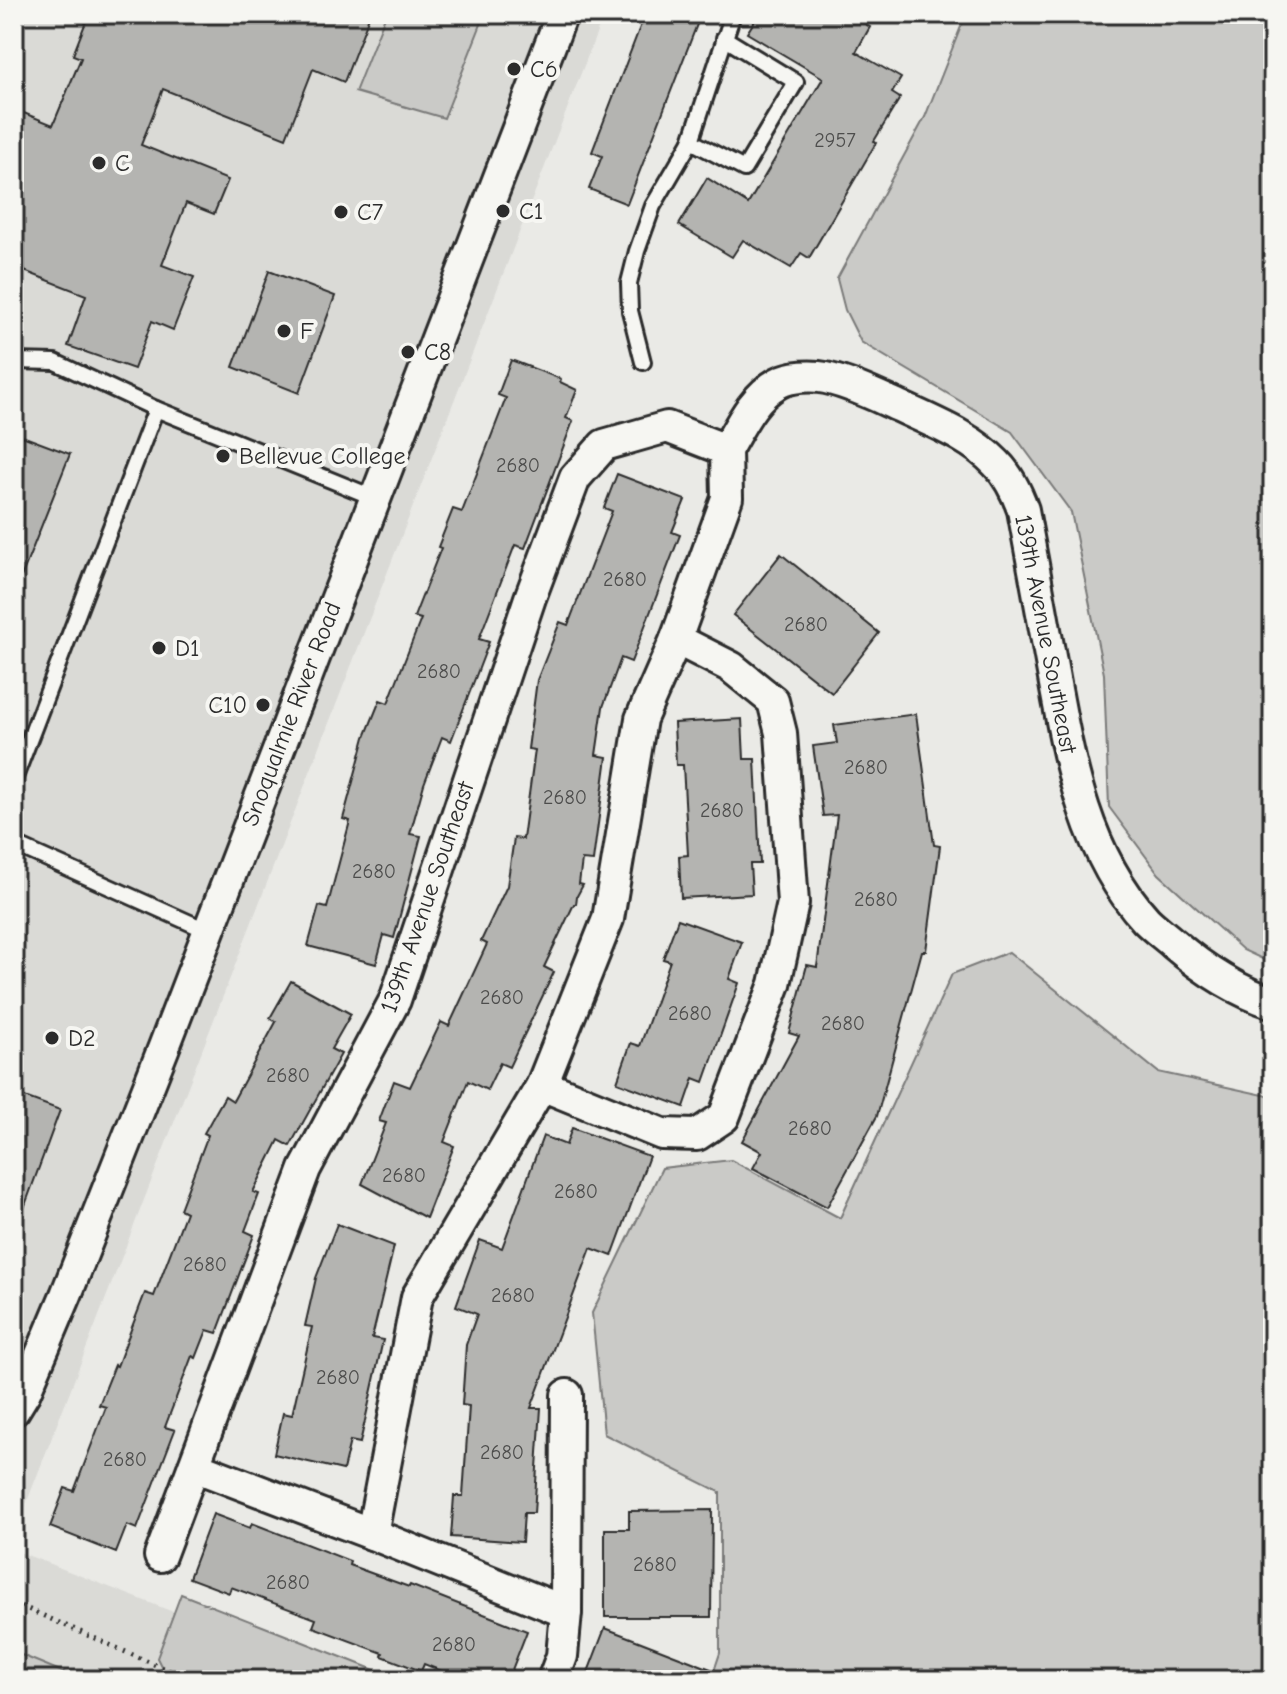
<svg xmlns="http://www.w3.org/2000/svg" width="1287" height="1694" viewBox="0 0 1287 1694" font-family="'Comic Neue',sans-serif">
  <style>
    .built { fill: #dadad6 }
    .green { fill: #cacac7; stroke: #7a7a79; stroke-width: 2 }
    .building { fill: #b4b4b1; stroke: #2b2b2b; stroke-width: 2 }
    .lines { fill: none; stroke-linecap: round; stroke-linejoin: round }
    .lane-casing { stroke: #2b2b2b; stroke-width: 20 }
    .street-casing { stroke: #2b2b2b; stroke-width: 36 }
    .path { stroke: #2b2b2b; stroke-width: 5; stroke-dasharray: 2 6; stroke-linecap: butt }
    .lane { stroke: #f6f6f2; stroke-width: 14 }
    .street { stroke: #f6f6f2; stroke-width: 30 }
    .poi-dot { fill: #2b2b2b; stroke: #f6f6f2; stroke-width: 3 }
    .labels { text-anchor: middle; stroke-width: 8; stroke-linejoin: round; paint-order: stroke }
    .number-label { font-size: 20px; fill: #4d4d4c }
    .poi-label { font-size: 24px; fill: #2b2b2b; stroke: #f6f6f2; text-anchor: start }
    .street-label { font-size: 24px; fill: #2b2b2b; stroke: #f6f6f2 }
  </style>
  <rect width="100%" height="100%" fill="#eaeae6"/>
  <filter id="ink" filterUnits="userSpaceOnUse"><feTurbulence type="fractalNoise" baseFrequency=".0125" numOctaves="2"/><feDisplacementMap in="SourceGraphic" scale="16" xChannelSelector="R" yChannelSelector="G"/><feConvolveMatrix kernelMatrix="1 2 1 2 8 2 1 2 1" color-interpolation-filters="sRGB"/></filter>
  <g filter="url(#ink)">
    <g class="built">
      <polygon points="14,14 604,14 14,1535"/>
      <polygon points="14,1550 176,1613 346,1680 14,1680"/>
    </g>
    <g class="green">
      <polygon points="386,14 485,14 444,118 355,92"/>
      <polygon points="966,14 1273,14 1273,964 1243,950 1159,874 1109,807 1104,674 1071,512 1012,432 861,342 845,310 837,279 925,117"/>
      <polygon points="1009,952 1158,1072 1273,1097 1273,1680 711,1680 720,1653 720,1492 604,1434 592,1313 662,1168 731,1160 840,1218 952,974"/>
      <polygon points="181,1594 400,1680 168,1680 157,1658"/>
      <polygon points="14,1652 82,1680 14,1680"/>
    </g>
    <g class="building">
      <polygon points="89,14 370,14 344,82 313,69 286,138 163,89 141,145 228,180 214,214 186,203 162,265 194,277 173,330 152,321 134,369 68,346 86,295 14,267 14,109 53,125 81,58 73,55"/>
      <polygon points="645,14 701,14 627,204 589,189 602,156 592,152"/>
      <polygon points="759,14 849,14 870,27 856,52 901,78 892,93 900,98 874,141 876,143 809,258 801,253 791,268 743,240 732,257 679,225 707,178 748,204 823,78 747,33"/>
      <polygon points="269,271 335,296 299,393 233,367"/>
      <polygon points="511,360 561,379 560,382 577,390 566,418 573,421 525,548 515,545 479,639 489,642 451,741 442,737 424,784 410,834 421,836 394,938 384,935 376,964 308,946 319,906 327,908 350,821 343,819 365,737 380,700 388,703 421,619 414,617 441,548 438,547 453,509 462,512 506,398 498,395"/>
      <polygon points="14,433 70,454 16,590 14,590"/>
      <polygon points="617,474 685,500 672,532 680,535 631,662 621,658 603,707 596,755 607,757 593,861 582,860 579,884 583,885 577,896 576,904 574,904 544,967 554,972 509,1067 500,1063 487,1090 468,1081 444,1142 454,1146 426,1218 362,1184 386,1123 379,1121 394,1081 410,1087 441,1022 449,1026 487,944 481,941 507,886 514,838 523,839 535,750 528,749 537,680 560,622 568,625 612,511 604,508"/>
      <polygon points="781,554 879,633 832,693 733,615"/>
      <polygon points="916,714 934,845 940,846 926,951 922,951 877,1116 827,1207 753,1168 762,1152 742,1141 799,1036 789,1033 807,965 817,967 837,815 823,816 813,746 837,743 834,725"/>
      <polygon points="742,719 744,759 755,759 760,864 750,864 752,894 681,898 679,856 688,855 683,765 676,765 674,723"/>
      <polygon points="678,919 742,942 729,979 739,983 704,1082 694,1078 684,1107 617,1082 631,1043 640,1046 670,961 663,959"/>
      <polygon points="291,981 351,1014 331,1049 341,1054 290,1146 279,1140 253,1192 259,1194 245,1231 254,1235 217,1333 207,1330 196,1358 192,1356 165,1427 175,1430 137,1529 127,1525 116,1553 50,1527 65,1488 74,1491 106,1407 99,1405 115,1365 117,1366 145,1293 154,1296 186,1212 180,1209 208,1135 204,1133 225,1096 233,1101 276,1022 270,1018"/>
      <polygon points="14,1093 60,1110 17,1227 14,1226"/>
      <polygon points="572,1128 649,1156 612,1256 591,1248 531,1408 541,1408 534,1513 524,1513 522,1542 451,1537 454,1496 463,1496 469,1406 462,1405 466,1345 477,1314 456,1306 480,1240 502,1248 543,1136 566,1145"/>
      <polygon points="337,1224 394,1246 372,1338 383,1340 360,1443 350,1441 343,1470 274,1454 283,1413 292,1415 312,1327 305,1326 316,1278"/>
      <polygon points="712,1510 711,1617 605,1617 605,1529 629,1529 629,1511"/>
      <polygon points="213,1514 250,1528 252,1523 350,1561 349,1565 409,1587 410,1585 527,1631 508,1680 464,1680 424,1664 421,1671 382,1656 383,1653 313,1627 316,1619 231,1587 229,1593 189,1578"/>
      <polygon points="605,1628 734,1678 734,1680 585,1680"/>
    </g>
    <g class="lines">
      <defs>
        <g id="lane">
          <polyline points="691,141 744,169 796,82 724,38"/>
          <polyline points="14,361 55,362 156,409 375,498"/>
          <polyline points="643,362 630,311 629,283 637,251 653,206 691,141 733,14"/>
          <polyline points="14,780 156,409"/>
          <polyline points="14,844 208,931"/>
        </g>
        <g id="street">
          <path d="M726 450C740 426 753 397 778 383 791 376 812 375 826 378 852 384 876 396 901 407 934 423 970 436 996 463 1009 476 1017 493 1023 510 1033 564 1043 619 1053 673 1069 760 1084 852 1146 920 1155 929 1165 936 1174 944 1203 969 1237 991 1273 1003"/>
          <polyline points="542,1085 662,1134 697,1135 724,1117 775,984 793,903 781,733 773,701 731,667 676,639"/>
          <polyline points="14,1410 25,1392 66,1295 164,1047 562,14"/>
          <polyline points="194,1466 372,1534 566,1612"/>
          <polyline points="160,1556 305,1169 395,1000 530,598 575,478 604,445 667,427 726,450 727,498 676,639 641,719 608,919 542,1085 417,1297 372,1534"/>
          <polyline points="553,1680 562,1656 566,1612 567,1395"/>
        </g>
      </defs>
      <use href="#lane" class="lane-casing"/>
      <use href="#street" class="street-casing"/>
      <polyline class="path" points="14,1603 190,1680"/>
      <use href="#lane" class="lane"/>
      <use href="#street" class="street"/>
    </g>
  </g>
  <g class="poi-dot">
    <circle cx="514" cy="69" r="8"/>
    <circle cx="99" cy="163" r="8"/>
    <circle cx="503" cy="211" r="8"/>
    <circle cx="341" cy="212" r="8"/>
    <circle cx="284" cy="331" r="8"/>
    <circle cx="408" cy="352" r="8"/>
    <circle cx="223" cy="456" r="8"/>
    <circle cx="159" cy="648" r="8"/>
    <circle cx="263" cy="705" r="8"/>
    <circle cx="52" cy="1038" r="8"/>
  </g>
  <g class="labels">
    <g class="number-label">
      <text x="835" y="147">2957</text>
      <text x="518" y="472">2680</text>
      <text x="625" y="586">2680</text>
      <text x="806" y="631">2680</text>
      <text x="439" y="678">2680</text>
      <text x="866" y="774">2680</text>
      <text x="565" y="804">2680</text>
      <text x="722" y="817">2680</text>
      <text x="374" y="878">2680</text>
      <text x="876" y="906">2680</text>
      <text x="502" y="1004">2680</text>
      <text x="690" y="1020">2680</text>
      <text x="843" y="1030">2680</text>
      <text x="288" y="1082">2680</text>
      <text x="810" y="1135">2680</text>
      <text x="404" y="1182">2680</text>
      <text x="576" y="1198">2680</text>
      <text x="205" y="1271">2680</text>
      <text x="513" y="1302">2680</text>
      <text x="338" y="1384">2680</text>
      <text x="502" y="1459">2680</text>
      <text x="125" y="1466">2680</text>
      <text x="655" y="1571">2680</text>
      <text x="288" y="1589">2680</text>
      <text x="454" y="1651">2680</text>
    </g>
    <g class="poi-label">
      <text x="530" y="77">C6</text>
      <text x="115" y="171">C</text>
      <text x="519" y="219">C1</text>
      <text x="357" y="220">C7</text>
      <text x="300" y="339">F</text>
      <text x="424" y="360">C8</text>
      <text x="239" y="464">Bellevue College</text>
      <text x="175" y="656">D1</text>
      <text x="247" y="713" text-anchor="end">C10</text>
      <text x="68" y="1046">D2</text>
    </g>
    <g class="street-label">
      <text transform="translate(1046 634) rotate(79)" y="8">139th Avenue Southeast</text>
      <text transform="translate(291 714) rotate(-69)" y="8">Snoqualmie River Road</text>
      <text transform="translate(427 897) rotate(-71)" y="8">139th Avenue Southeast</text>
    </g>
  </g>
  <rect width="1287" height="1694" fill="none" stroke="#f6f6f2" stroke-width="48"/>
  <rect x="24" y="24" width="1239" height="1646" fill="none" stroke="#2b2b2b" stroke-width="3" filter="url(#ink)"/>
</svg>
